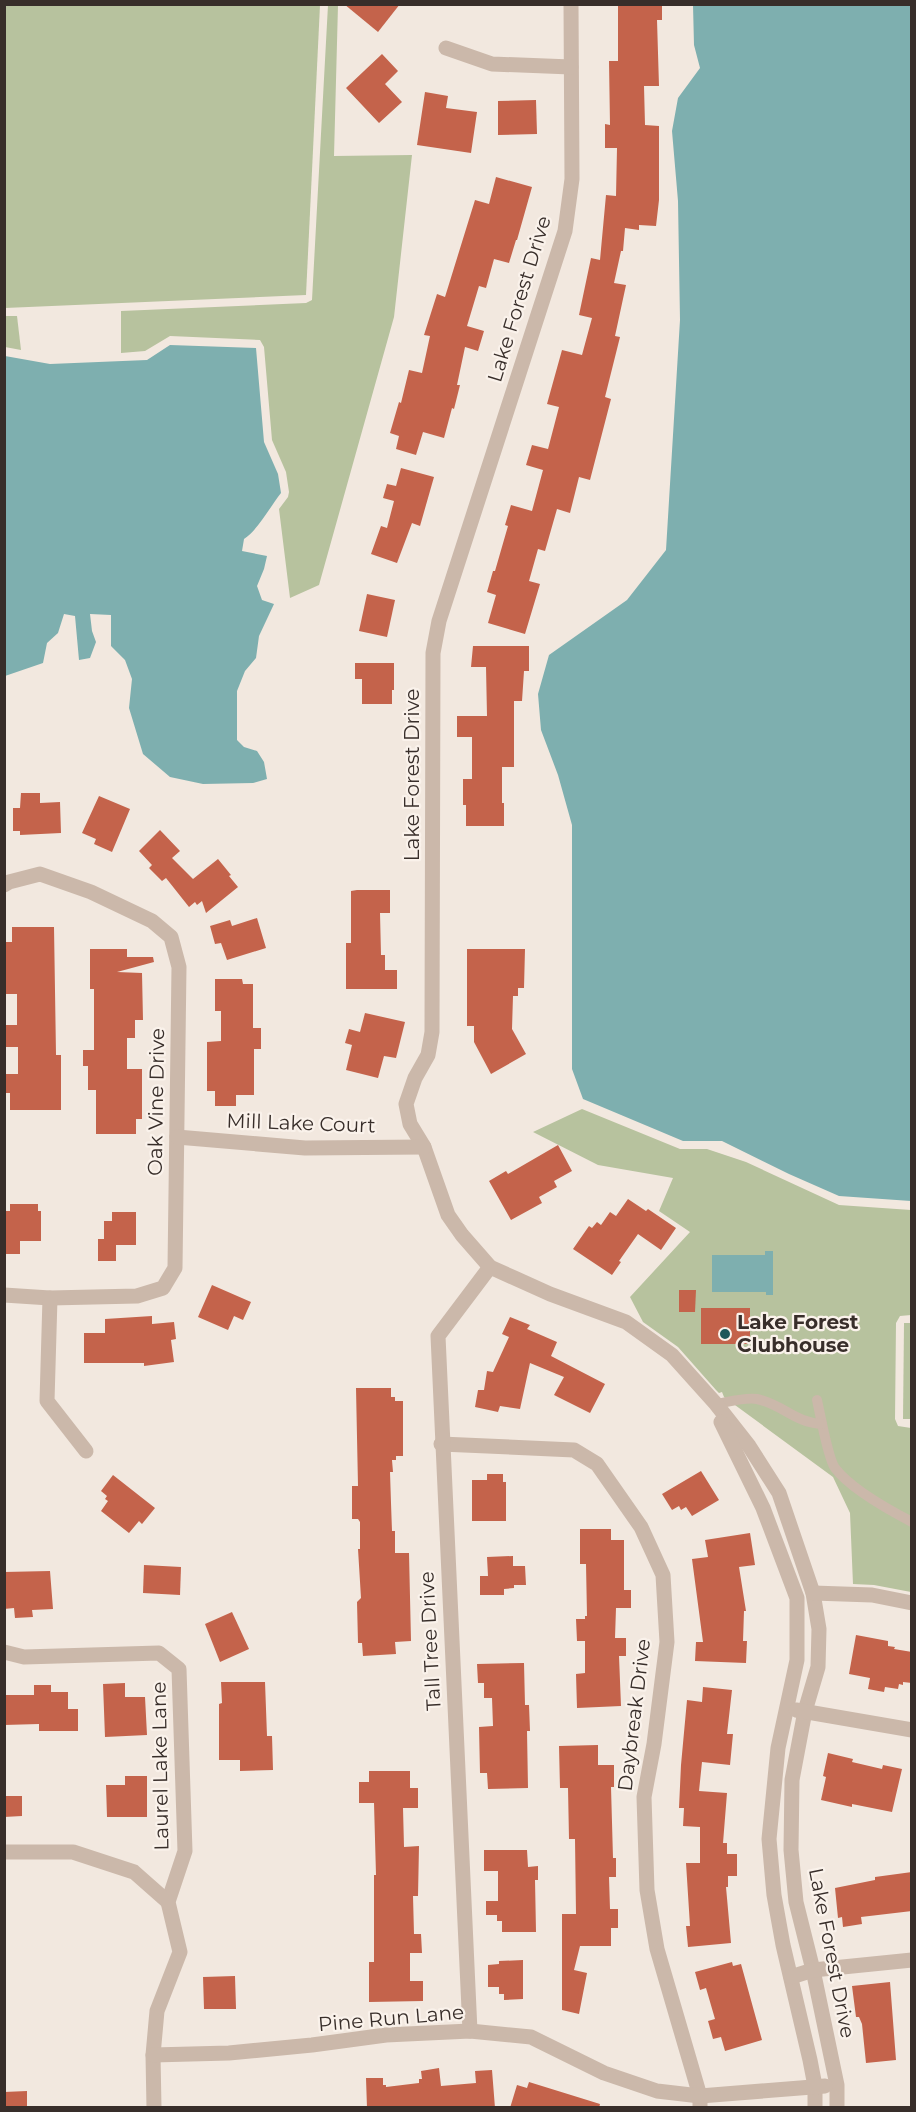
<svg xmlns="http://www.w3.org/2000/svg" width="916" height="2112" viewBox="0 0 916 2112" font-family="Montserrat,sans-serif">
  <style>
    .green { fill: #b7c29e }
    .water { fill: #7eafaf }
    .building { fill: #c4634b }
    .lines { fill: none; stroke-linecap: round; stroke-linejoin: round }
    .service { stroke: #cbb8aa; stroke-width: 10 }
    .minor { stroke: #cbb8aa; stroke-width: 15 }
    .poi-dot { fill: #1f585a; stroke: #faf2eb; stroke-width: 2 }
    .labels { text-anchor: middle; stroke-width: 4.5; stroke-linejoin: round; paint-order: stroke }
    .street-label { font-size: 20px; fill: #382e2a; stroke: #faf2eb }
    .poi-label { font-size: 20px; font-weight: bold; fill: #382e2a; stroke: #faf2eb; text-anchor: start }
  </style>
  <rect width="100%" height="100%" fill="#f2e8df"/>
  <g class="green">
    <polygon points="4,5 320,5 306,295 5,308"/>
    <polygon points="328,5 338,5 334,156 412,155 394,317 319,585 290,598 279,509 288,497 289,492 286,472 272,440 264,347 260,340 170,336 145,351 121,353 121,311 306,303 312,300"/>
    <polygon points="5,316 17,316 21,350 5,347"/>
    <polygon points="582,1109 680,1149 707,1149 746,1162 839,1205 911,1210 911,1315 900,1316 896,1323 895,1419 898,1426 911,1428 911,1592 874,1585 853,1584 850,1513 833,1477 724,1397 722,1392 719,1393 716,1390 678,1347 643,1322 630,1297 690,1232 659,1211 673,1178 598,1165 533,1132"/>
    <polygon points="904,1323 911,1323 911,1419 903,1419"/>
  </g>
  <g class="water">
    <polygon points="693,5 911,5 911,1201 839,1196 789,1174 722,1141 683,1141 583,1099 572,1069 572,825 558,775 541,730 538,694 549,655 627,600 666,550 680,320 678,201 672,131 678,98 700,68 694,45"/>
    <path d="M170 345 256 348 264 442 278 474 281 493C270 507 257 531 244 539L242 551 267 556 264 569 257 586 262 600 274 604 259 636 256 658 245 671 237 691V740L244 747 257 751 264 762 267 779 253 783 203 784 170 777 143 754 129 708 132 679 125 660 111 646V615L90 614 92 631 96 642 90 658 79 660 75 616 64 614 58 633 47 643 43 663 5 676V356L50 364 147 360Z"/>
    <polygon points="765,1251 773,1251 773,1295 766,1295 766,1292 712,1292 712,1255 765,1255"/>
  </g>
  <g class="building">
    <polygon points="344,4 400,4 378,32"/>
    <polygon points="618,4 662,4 662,20 657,20 659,86 644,86 645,125 659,126 659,200 656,226 639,225 639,230 625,228 623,251 621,251 614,283 626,285 615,336 620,337 605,397 611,399 590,480 579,477 570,513 557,509 545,551 538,549 529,581 540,584 525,634 488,623 496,595 487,592 493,571 495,571 508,526 505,525 511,505 532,511 543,470 526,465 532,445 548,449 559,407 547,404 562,350 582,355 592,318 579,315 591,258 600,260 606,195 616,196 617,148 605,148 605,124 610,125 609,61 618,61"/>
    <polygon points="382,54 398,71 385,84 402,102 379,123 346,88"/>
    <polygon points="425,92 448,96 446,108 477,112 471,153 417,145"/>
    <polygon points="536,100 537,134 498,135 498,101"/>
    <polygon points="496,177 532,187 517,240 516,240 509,263 494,259 486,288 479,286 467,326 484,331 478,351 465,347 457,385 460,385 454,409 452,408 444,438 423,432 416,455 396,449 399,436 390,433 399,402 401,403 409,370 422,373 430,336 424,335 437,294 445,297 475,200 489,204"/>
    <polygon points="401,468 434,477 420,526 412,523 397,563 371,554 381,526 387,528 394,501 383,498 387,484 396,486"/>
    <polygon points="367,594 395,600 387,637 359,631"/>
    <polygon points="473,646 529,646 529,671 524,671 522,701 514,701 514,767 502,767 502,803 504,803 504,826 466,826 466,805 463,805 463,779 472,779 472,737 457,737 457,716 487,716 486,667 471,667"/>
    <polygon points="355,663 394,663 394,690 392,690 392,704 362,704 362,679 355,679"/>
    <polygon points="21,793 40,793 40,803 60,802 61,833 20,835 20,831 13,831 13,808 20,808"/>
    <polygon points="99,796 130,809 112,852 94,844 96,839 82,833"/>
    <polygon points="160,830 180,851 172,858 193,879 218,859 231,875 229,876 238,887 206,913 202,901 197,905 195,902 189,907 166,878 162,881 149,868 152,865 139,851"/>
    <polygon points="357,890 390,890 390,913 380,913 381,955 385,955 385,970 397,970 397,989 346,989 346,943 351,943 351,891"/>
    <polygon points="257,918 266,948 227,960 221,943 215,944 210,926 230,920 232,926"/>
    <polygon points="12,927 54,927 56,1055 61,1055 61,1110 10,1110 10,1093 4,1093 4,1074 18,1074 18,1047 4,1047 4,1025 17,1025 17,994 4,994 6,942 12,942"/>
    <polygon points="90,949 127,949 127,957 153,957 154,962 117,972 142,973 143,1020 135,1020 135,1038 127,1038 127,1069 142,1069 142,1119 136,1119 136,1134 96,1134 96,1090 88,1090 88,1066 83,1066 83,1050 94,1050 94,989 90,989"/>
    <polygon points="467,949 525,949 524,988 518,988 518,996 513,996 512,1029 526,1054 491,1074 474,1042 474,1026 467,1026"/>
    <polygon points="215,979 242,979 243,984 253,984 253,1028 261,1028 261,1049 254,1049 254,1095 236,1095 236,1106 215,1106 215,1091 207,1091 207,1042 221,1041 221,1011 215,1011"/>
    <polygon points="365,1013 405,1022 396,1058 384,1056 378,1078 346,1070 352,1045 345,1043 349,1029 360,1032"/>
    <polygon points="558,1145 572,1171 554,1181 557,1187 539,1197 542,1203 511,1220 489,1181 506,1171 508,1174"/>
    <polygon points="628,1199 646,1211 648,1209 676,1228 661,1250 638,1234 619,1261 621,1262 612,1275 573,1249 589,1226 592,1228 597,1222 601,1225 610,1212 616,1216"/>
    <polygon points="10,1204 38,1204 38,1211 41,1211 41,1241 20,1241 20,1254 4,1254 4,1211 10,1211"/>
    <polygon points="112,1212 136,1212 136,1245 116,1245 116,1261 98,1261 98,1239 104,1239 104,1221 112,1221"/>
    <polygon points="212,1285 251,1302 243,1320 234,1316 228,1330 198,1317"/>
    <polygon points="679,1290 696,1290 695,1312 679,1312"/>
    <rect x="701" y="1308" width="49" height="36"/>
    <polygon points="152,1316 152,1324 174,1322 176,1339 171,1340 174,1362 144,1366 144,1363 84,1363 84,1333 105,1333 105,1319"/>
    <polygon points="510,1317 530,1325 527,1329 557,1342 551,1356 605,1384 590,1413 554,1395 564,1377 530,1363 520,1409 500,1406 498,1412 475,1407 478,1390 484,1390 487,1371 493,1372 509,1337 502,1334"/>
    <polygon points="356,1388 391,1388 391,1397 395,1397 395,1401 403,1401 403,1456 396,1456 396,1460 392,1460 393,1472 390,1472 391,1503 392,1531 395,1531 395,1553 409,1553 411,1641 395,1642 396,1654 363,1656 362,1643 358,1643 357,1602 361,1598 358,1549 360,1549 360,1522 358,1519 352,1519 352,1486 358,1486"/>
    <polygon points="701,1471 719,1500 692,1516 686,1507 681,1510 679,1506 672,1510 662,1494"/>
    <polygon points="487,1474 503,1474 503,1482 506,1482 506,1521 472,1521 472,1480 487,1480"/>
    <polygon points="113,1475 155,1508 142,1524 139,1521 129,1533 101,1511 108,1501 105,1499 107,1496 101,1491"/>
    <polygon points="580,1529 611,1529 611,1540 624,1540 624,1590 631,1590 631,1608 616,1608 615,1638 626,1638 626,1656 619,1656 621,1706 577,1708 576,1674 585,1673 585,1641 577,1641 576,1619 585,1619 585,1616 587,1616 586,1564 580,1564"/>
    <polygon points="750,1533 755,1565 739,1567 746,1611 744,1611 743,1641 747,1641 746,1663 695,1661 696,1642 703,1642 692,1559 708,1557 705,1540"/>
    <polygon points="513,1556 513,1566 525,1566 526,1585 514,1585 514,1588 504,1589 504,1595 480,1595 480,1576 488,1576 487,1557"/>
    <polygon points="144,1565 181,1567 180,1595 143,1593"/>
    <polygon points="50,1571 53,1609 32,1610 33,1617 15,1618 14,1608 4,1609 4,1572"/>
    <polygon points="232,1612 249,1649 220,1662 205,1624"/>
    <polygon points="856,1635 888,1641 888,1646 895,1647 894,1649 912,1652 912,1683 903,1682 903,1685 899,1684 898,1689 885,1687 884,1692 868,1689 870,1678 849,1674"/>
    <polygon points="524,1663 525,1705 529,1705 530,1731 527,1731 528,1788 488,1789 487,1773 480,1773 479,1727 493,1726 492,1698 484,1698 484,1683 478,1683 477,1664"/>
    <polygon points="221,1682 265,1682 267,1736 272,1736 273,1770 240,1771 240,1760 219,1760 219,1704 222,1703"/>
    <polygon points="125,1683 125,1697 145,1697 147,1735 105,1737 103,1684"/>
    <polygon points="34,1685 51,1685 51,1692 68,1692 68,1709 78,1709 78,1731 39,1731 39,1724 4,1725 4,1695 34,1695"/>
    <polygon points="703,1687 732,1690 727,1734 733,1734 730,1765 702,1762 699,1791 727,1793 723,1843 727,1843 727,1854 737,1854 737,1876 728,1876 728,1887 726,1887 731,1943 688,1947 686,1926 690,1926 686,1863 700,1863 700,1827 683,1826 684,1808 679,1808 681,1765 687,1700 702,1702"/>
    <polygon points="598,1745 598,1765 614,1765 614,1787 611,1787 613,1858 616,1858 616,1877 609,1877 610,1909 618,1909 618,1928 611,1928 611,1946 580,1946 574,1970 587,1973 579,2014 562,2010 562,1914 576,1914 575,1839 569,1839 568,1788 560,1788 559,1746"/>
    <polygon points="828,1753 853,1759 852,1762 882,1769 883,1765 902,1769 892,1812 852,1804 852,1807 821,1800 826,1777 823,1776"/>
    <polygon points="369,1771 410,1771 410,1788 418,1788 418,1808 403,1808 404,1847 419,1846 418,1896 413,1896 414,1934 421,1934 422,1953 410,1953 410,1981 423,1981 423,2001 369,2002 369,1962 374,1962 374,1875 376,1875 374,1803 359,1803 359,1782 369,1782"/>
    <polygon points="125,1776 147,1776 147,1817 107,1817 106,1785 125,1785"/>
    <polygon points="4,1796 22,1796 22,1816 4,1817"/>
    <polygon points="484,1850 527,1850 528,1867 538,1866 538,1880 535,1880 536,1932 502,1932 502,1921 497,1921 497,1915 486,1915 486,1901 498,1901 498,1871 484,1871"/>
    <polygon points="912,1872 912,1911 861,1917 862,1924 843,1927 842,1917 838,1918 835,1888 875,1880 875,1877"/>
    <polygon points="523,1960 523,1999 504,2000 504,1994 499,1994 499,1987 488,1987 488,1965 499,1964 499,1961"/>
    <polygon points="732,1962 733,1966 741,1964 762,2040 725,2051 721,2037 713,2039 708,2021 715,2019 706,1988 700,1990 695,1972"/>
    <polygon points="235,1976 236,2009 204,2009 203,1977"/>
    <polygon points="890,1982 896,2060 866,2063 862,2024 859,2017 856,2017 852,1986"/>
    <polygon points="439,2068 441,2086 476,2083 475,2071 492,2070 495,2108 367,2108 366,2078 383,2078 383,2085 386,2085 386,2087 419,2083 419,2079 422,2079 421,2071"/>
    <polygon points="529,2082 600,2104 599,2108 510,2108 517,2085 527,2088"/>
    <polygon points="27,2091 27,2108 4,2108 4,2092"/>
  </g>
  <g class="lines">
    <g class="service">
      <path d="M817 1400C820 1413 828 1459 835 1468 850 1488 889 1510 912 1522"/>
      <path d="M716 1404C728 1402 745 1397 757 1399 782 1404 795 1423 822 1424"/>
    </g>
    <g class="minor">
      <polyline points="571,4 572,179 565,231 439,621 433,653 432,1032 428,1055 415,1078 406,1104 410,1124 424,1147 448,1215 462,1235 490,1267 550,1294 626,1322 672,1355 716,1404 749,1446 779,1493 813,1593 819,1629 818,1667 805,1711 792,1780 791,1850 796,1902 813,1970 837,2085 837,2108"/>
      <polyline points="446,48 492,64 571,67"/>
      <polyline points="4,885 9,882 40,874 91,892 152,921 171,937 179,967 175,1268 163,1288 137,1296 50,1298 4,1295"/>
      <polyline points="177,1137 305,1148 424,1147"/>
      <polyline points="50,1298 47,1401 86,1451"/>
      <polyline points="721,1422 763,1508 797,1598 797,1660 778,1748 769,1839 774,1895 783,1945 810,2060 815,2086 815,2108"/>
      <polyline points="441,1444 574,1450 597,1464 641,1527 663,1575 667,1642 654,1744 644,1797 647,1890 657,1949 700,2096 700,2108"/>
      <polyline points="813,1593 872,1595 912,1603"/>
      <polyline points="4,1652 24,1657 159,1653 179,1669 185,1851 168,1902 180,1952 157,2011 153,2055 154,2108"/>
      <polyline points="796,1710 912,1730"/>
      <polyline points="4,1852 73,1852 134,1872 168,1902"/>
      <polyline points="791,1977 813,1970 912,1960"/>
      <polyline points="470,2031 438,1336 490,1267"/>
      <polyline points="153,2055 229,2053 312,2045 386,2035 470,2031 531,2037 604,2073 657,2091 700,2096 825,2086"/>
    </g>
  </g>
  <circle class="poi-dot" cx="725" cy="1334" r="6"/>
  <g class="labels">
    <g class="street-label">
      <text transform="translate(519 299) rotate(-73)" y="7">Lake Forest Drive</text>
      <text transform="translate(412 775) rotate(-90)" y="7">Lake Forest Drive</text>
      <text transform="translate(156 1102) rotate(-89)" y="7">Oak Vine Drive</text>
      <text transform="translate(301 1123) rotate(2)" y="7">Mill Lake Court</text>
      <text transform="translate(430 1641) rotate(-93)" y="7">Tall Tree Drive</text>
      <text transform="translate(634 1715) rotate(-83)" y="7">Daybreak Drive</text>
      <text transform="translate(160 1766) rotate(-91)" y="7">Laurel Lake Lane</text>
      <text transform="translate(832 1953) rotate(79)" y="7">Lake Forest Drive</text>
      <text transform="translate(391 2018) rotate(-5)" y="7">Pine Run Lane</text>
    </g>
    <g class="poi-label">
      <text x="737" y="1329">Lake Forest<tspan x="737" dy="23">Clubhouse</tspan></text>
    </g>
  </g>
  <rect width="916" height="2112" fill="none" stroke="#382e2a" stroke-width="12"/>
</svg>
